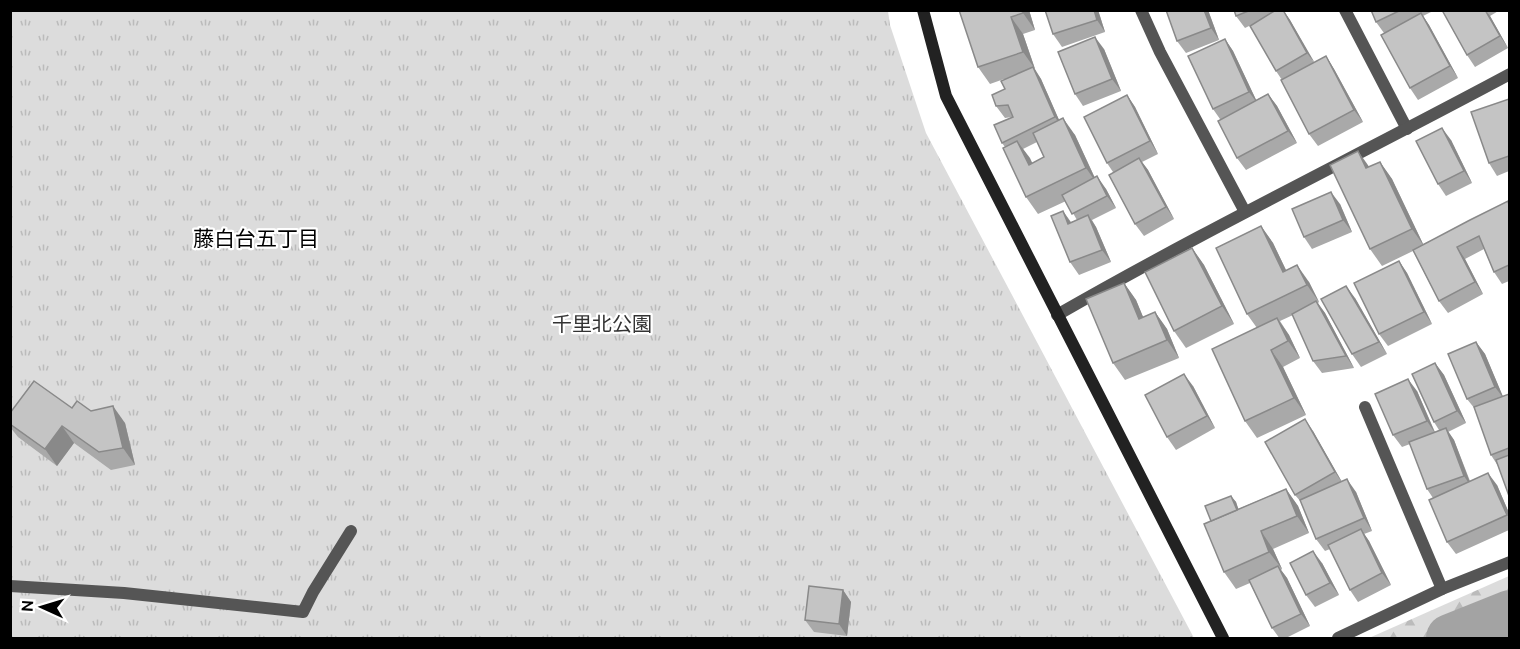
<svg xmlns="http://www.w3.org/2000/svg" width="1520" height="649" viewBox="0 0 1520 649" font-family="Ubuntu,'Noto Sans JP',sans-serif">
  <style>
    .forest { fill: url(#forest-firs) }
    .park { fill: url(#park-tufts) }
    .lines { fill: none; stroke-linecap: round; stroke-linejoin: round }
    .river { stroke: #a3a3a3; stroke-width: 48 }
    .lane { stroke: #555; stroke-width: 12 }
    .street { stroke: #555; stroke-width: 12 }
    .secondary { stroke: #222; stroke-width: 12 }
    .wall { fill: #a9a9a9; fill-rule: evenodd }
    .shaded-wall { fill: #898989 }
    .building { fill: #c4c4c4; stroke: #898989; stroke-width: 1.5 }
    .labels { text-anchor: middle; stroke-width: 4.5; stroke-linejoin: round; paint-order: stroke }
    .park-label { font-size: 20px; fill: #333; stroke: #fff }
    .neighbourhood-label { font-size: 21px; fill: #000; stroke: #fff }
  </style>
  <defs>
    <pattern id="forest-firs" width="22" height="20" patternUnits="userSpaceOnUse" patternTransform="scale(1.5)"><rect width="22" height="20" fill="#dcdcdc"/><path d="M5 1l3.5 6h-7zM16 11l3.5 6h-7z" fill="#bbb"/></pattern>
    <pattern id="park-tufts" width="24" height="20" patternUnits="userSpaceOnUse" patternTransform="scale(1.5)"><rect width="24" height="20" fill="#dcdcdc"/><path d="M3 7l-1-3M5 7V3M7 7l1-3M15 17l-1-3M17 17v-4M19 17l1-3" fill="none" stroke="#bbb"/></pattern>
  </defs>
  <rect width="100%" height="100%" fill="#fff"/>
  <polygon class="forest" points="1509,576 1509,609 1437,638 1369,638"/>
  <polygon class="park" points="10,11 888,11 890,25 926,133 1194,638 11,638"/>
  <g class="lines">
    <polyline class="river" points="1450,638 1510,614"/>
    <polyline class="lane" points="10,586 124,593 303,612 313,592 351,531"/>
    <g class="street">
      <polyline points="1141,10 1160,52 1245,212"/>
      <polyline points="1345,10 1407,129"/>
      <path d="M1057 315C1205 230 1359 155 1510 74"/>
      <polyline points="1365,407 1442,589"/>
      <polyline points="1338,638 1442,589 1510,562"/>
    </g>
    <polyline class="secondary" points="923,10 946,96 1223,638"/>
  </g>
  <g class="wall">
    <path d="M959 10H1029L1035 30 1023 34 1035 69 1041 79 1059 120 1075 135 1095 178 1106 189 1116 208 1092 220 1096 227 1111 262 1079 275 1070 262 1063 211 1071 222 1077 220 1066 201 1038 214 1026 197 1005 147 1002 143 1012 117 1005 118 996 106 1005 89 1004 79 990 84 978 67ZM1037 142 1044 157 1032 163 1023 149Z"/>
    <polygon points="1045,10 1098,10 1105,32 1062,47 1053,34"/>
    <polygon points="1166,10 1208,10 1219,40 1186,53 1177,41"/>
    <polygon points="1234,10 1283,10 1290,20 1314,63 1326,56 1334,69 1363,122 1318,146 1309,134 1282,80 1276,71 1251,25 1245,28 1236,16"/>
    <polygon points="1371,10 1430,10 1431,12 1423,16 1429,25 1458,78 1418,100 1410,88 1384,33 1376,22"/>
    <polygon points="1442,10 1500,10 1490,16 1508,48 1475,67 1467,55"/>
    <polygon points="1225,39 1233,51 1256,100 1268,94 1277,106 1297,143 1246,170 1237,158 1220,119 1213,109"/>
    <polygon points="1104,49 1121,91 1083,106 1075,94"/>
    <polygon points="1127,95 1135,107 1158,154 1142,162 1148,170 1174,219 1144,236 1135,224 1113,172 1107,163"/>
    <polygon points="1509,99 1509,171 1497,176 1489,163"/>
    <polygon points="1451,140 1472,183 1446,196 1438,184"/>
    <polygon points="1380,162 1392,179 1423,244 1509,204 1509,281 1502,284 1494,272 1484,249 1465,259 1483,294 1448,313 1439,301 1413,251 1382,266 1370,249 1369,167"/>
    <polygon points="1340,204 1352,232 1312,249 1304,237"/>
    <polygon points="1261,226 1273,243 1286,270 1309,282 1319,302 1318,303 1325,313 1354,368 1322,373 1313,361 1293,315 1280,321 1289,335 1300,358 1283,367 1306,415 1257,438 1245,421 1257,328 1247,314"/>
    <polygon points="1192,248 1204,265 1234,324 1186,348 1174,331"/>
    <polygon points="1399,261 1407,273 1432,324 1388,346 1379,334"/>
    <polygon points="1124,283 1136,300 1143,317 1155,312 1167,329 1179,358 1125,380 1113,363"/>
    <polygon points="1355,298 1387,354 1361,367 1352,354"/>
    <polygon points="1476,342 1485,354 1503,397 1509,394 1509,496 1498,466 1491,455 1475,409 1467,399"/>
    <polygon points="1435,363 1444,375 1466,423 1448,432 1454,440 1470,481 1497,485 1509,513 1509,530 1456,554 1447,542 1433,498 1427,489 1410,444 1402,447 1393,435 1417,391 1435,432 1439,430 1434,422"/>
    <polygon points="1193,386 1215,428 1176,450 1167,437"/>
    <polygon points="72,408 91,411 125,423 135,465 111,470 74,443 57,466 18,437 10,427 10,413"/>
    <polygon points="1313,431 1342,482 1356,492 1372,531 1364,534 1369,541 1391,585 1358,602 1350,590 1330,549 1325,551 1316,539 1301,502 1295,495"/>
    <polygon points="1286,489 1298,506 1309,533 1273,549 1282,569 1281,570 1287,578 1310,626 1284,639 1280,639 1272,628 1250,583 1236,589 1224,572 1211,521 1231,496 1236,502 1238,509"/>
    <polygon points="1322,563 1339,595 1315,607 1306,595"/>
    <polygon points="843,590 851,602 847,636 814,632 805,620"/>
  </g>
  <g class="shaded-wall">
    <polygon points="1023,10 1029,10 1035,30 1023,13"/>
    <polygon points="1094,10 1098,10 1105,32 1097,20"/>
    <polygon points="1204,10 1208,10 1219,40 1211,28"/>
    <polygon points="1283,10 1290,20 1316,65 1307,53"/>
    <polygon points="1485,10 1490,16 1508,48 1500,36"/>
    <polygon points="1421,13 1429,25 1458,78 1450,66"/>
    <polygon points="1011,17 1023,34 1035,69 1023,52"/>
    <polygon points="1095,37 1104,49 1121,91 1112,79"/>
    <polygon points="1225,39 1233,51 1258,104 1249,92"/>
    <polygon points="1326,56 1334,69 1363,122 1354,110"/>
    <polygon points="1033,67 1041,79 1063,129 1055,117"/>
    <polygon points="1268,94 1277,106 1297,143 1288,131"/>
    <polygon points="1127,95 1135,107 1158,154 1150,141"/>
    <polygon points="1063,118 1075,135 1098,185 1086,168"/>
    <polygon points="1442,128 1451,140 1472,183 1464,171"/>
    <polygon points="1017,141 1030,158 1041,182 1029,165"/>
    <polygon points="1358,151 1370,168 1366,168"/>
    <polygon points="1139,158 1148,170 1174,219 1166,207"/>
    <polygon points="1380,162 1392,179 1424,246 1412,229"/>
    <polygon points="1097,176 1106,189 1116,208 1107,196"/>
    <polygon points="1331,192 1340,204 1352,232 1343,220"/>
    <polygon points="1063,211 1071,223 1068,224"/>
    <polygon points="1088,215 1096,227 1111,262 1102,250"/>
    <polygon points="1261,226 1273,243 1295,289 1283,272"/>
    <polygon points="1457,247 1465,259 1483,294 1475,282"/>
    <polygon points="1192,248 1204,265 1234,324 1222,306"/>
    <polygon points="1399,261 1407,273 1432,324 1424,312"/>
    <polygon points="1297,265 1309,282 1319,302 1307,285"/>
    <polygon points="1124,283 1136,300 1151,336 1139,319"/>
    <polygon points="1346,286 1355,298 1387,354 1379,342"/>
    <polygon points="1316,301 1325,313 1354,368 1346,356"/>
    <polygon points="1155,312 1167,329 1179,358 1167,340"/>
    <polygon points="1277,318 1289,335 1300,358 1288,341"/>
    <polygon points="1476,342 1485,354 1504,399 1495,387"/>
    <polygon points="1271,350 1283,367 1306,415 1294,398"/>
    <polygon points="1435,363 1444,375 1466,423 1457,411"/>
    <polygon points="1184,374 1193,386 1215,428 1207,416"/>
    <polygon points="1408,379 1417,391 1435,433 1427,421"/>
    <polygon points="113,406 125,423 135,465 123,448"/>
    <polygon points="1305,419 1313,431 1343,484 1335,472"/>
    <polygon points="62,426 74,443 57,466 45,449"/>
    <polygon points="1446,428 1454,440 1472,488 1464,476"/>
    <polygon points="1488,473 1497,485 1509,513 1509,518"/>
    <polygon points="1347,479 1356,492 1372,531 1364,518"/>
    <polygon points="1286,489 1298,506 1309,533 1297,516"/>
    <polygon points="1231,496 1236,502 1243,522 1239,515"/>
    <polygon points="1361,529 1369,541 1391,585 1382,573"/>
    <polygon points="1261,531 1273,549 1282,569 1269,552"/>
    <polygon points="1313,551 1322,563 1339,595 1330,583"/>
    <polygon points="1278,566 1287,578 1310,626 1301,614"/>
    <polygon points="843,590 851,602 847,636 839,624"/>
  </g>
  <g class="building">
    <polygon points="959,10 1023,10 1023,13 1011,17 1023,52 978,67"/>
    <polygon points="1045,10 1094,10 1097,20 1053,34"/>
    <polygon points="1166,10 1204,10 1211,28 1177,41"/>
    <polygon points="1234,10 1251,10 1236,16"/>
    <polygon points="1276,10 1283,10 1307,53 1276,71 1250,26"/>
    <polygon points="1371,10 1401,10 1376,22"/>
    <polygon points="1442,10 1485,10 1500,36 1467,55"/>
    <polygon points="1421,13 1450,66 1410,88 1381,35"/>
    <polygon points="1095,37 1112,79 1075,94 1058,52"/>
    <polygon points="1225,39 1249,92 1213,109 1188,56"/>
    <polygon points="1326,56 1354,110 1309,134 1281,80"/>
    <polygon points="1033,67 1055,117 1002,143 994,125 1013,117 1008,105 996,106 992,95 1005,89 1001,81"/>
    <polygon points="1268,94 1288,131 1237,158 1218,121"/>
    <polygon points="1127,95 1150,141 1107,163 1084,117"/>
    <polygon points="1509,99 1509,156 1489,163 1471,112"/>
    <polygon points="1063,118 1086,168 1026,197 1003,148 1017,141 1029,165 1044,157 1033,133"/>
    <polygon points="1442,128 1464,171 1438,184 1416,141"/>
    <polygon points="1358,151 1366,168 1380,162 1412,229 1370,249 1330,165"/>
    <polygon points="1139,158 1166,207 1135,224 1109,175"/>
    <polygon points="1097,176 1107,196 1072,214 1062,195"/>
    <polygon points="1331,192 1343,220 1304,237 1292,209"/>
    <polygon points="1508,201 1509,205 1509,265 1494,272 1479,236 1457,247 1475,282 1439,301 1413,250 1470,220"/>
    <polygon points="1063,211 1068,224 1088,215 1102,250 1070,262 1051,216"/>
    <polygon points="1261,226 1283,272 1297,265 1307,285 1247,314 1216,248"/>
    <polygon points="1192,248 1222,306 1174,331 1145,272"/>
    <polygon points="1399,261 1424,312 1379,334 1354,283"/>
    <polygon points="1124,283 1139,319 1155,312 1167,340 1113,363 1086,299"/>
    <polygon points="1346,286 1379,342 1352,354 1321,299"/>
    <polygon points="1316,301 1346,356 1313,361 1292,314"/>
    <polygon points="1277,318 1288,341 1271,350 1294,398 1245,421 1212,349"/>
    <polygon points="1476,342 1495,387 1467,399 1448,354"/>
    <polygon points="1435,363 1457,411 1434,422 1412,374"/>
    <polygon points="1184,374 1207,416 1167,437 1145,395"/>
    <polygon points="1408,379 1427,421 1393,435 1375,394"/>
    <polygon points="34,381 72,408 77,401 91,411 113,406 123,448 99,452 62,426 45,449 10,424 10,413"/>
    <polygon points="1509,394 1509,448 1491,455 1474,407"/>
    <polygon points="1305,419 1335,472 1295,495 1265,442"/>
    <polygon points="1446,428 1464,476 1427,489 1409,442"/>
    <polygon points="1509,455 1509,496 1496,460"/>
    <polygon points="1488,473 1507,515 1447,542 1429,500"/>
    <polygon points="1347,479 1364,518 1316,539 1300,500"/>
    <polygon points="1286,489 1297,516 1261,531 1269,552 1224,572 1204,524"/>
    <polygon points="1231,496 1237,510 1211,521 1205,506"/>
    <polygon points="1361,529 1382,573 1350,590 1328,545"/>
    <polygon points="1313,551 1330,583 1306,595 1290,563"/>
    <polygon points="1278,566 1301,614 1272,628 1249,580"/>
    <polygon points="809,586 843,590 839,624 805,620"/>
  </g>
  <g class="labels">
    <g class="park-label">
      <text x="602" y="331">千里北公園</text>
    </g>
    <g class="neighbourhood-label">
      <text x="256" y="246">藤白台五丁目</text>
    </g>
  </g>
  <rect width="1520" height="649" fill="none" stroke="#000000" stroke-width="24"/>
  <g transform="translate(42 607) rotate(274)" stroke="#ffffff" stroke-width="4.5" paint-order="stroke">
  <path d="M0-4.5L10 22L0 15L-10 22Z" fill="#000000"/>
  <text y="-9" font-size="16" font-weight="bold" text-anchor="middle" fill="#000000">N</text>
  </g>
</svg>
